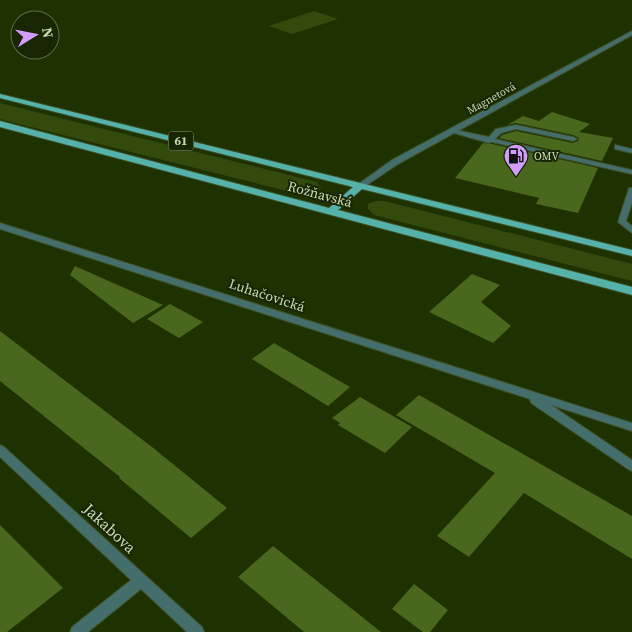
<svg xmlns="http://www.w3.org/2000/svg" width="632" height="632" viewBox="0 0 632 632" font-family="'Source Serif 4',serif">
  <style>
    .green { fill: #334a0d }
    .building { fill: #4a671e }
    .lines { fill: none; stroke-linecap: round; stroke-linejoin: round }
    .service-casing { stroke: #3d4f21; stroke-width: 2 }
    .minor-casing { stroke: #3d4f21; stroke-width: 2 }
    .primary-casing { stroke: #3d4f21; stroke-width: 2 }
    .service { fill: #446e6b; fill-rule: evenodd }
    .minor { fill: #446e6b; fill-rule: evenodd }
    .primary { fill: #54b2ab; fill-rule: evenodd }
    .labels { text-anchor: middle; stroke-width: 4; stroke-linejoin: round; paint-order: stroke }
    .far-street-label { font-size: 11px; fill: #c9d9b7; stroke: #182603 }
    .far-poi-label { font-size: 11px; fill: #c9d9b7; stroke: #182603; text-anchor: start }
    .shield { fill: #182603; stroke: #94a381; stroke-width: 1 }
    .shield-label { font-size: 12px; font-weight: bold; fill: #c9d9b7 }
    .street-label { font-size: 14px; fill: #c9d9b7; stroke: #182603 }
    .near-street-label { font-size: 16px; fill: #c9d9b7; stroke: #182603 }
  </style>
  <rect width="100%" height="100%" fill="#1e3100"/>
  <g class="green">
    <polygon points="314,11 338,19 292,34 269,26"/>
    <polygon points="0,103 317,182 321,188 317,194 307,196 7,121 0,119"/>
    <polygon points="376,201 385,201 632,264 632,281 374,215 368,209 368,204"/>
  </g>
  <g class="building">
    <polygon points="552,112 590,124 579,132 613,138 602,161 499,138 502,135 516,131 573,143 578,141 579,138 573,135 516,123 507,125 523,116 539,121"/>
    <polygon points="483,143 492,144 598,168 578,213 536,204 539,198 455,178"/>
    <polygon points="75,266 138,294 163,305 133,323 70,275"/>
    <polygon points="472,274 500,285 481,302 511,326 493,343 429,312"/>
    <polygon points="170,304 203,322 179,338 147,319"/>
    <polygon points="0,331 152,447 227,508 191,538 119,478 120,477 0,381"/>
    <polygon points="274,343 310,364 350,387 328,406 252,359"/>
    <polygon points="419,395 632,516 632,559 524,493 469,557 437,536 495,473 396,415"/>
    <polygon points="360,397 412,427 385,453 338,425 340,423 332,418"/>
    <polygon points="0,525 63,588 7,632 0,632"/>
    <polygon points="273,546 317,581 381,632 304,632 238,577"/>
    <polygon points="414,584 448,610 430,632 423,632 392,609"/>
  </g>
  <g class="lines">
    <defs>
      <g id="service">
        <polygon points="516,125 573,137 577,139 573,141 516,129 501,133 495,139 632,170 632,174 492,142 489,143 447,131 451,129 489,137 496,129"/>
        <polygon points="615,145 632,149 632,153 615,149"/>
        <polygon points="629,188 632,188 632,203 626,221 632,226 632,233 618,222"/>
      </g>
      <g id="minor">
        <polygon points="632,31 632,35 398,164 364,187 361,187 357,185 392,160"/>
        <polygon points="0,223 632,423 632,431 551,405 632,460 632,471 628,469 531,403 530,399 0,229"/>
        <polygon points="0,445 4,447 202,627 204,632 187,632 141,589 88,632 70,632 72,627 131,580 0,457"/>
      </g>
      <polygon id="primary" points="0,94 632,250 632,256 362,189 338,210 632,287 632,295 0,127 0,121 329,208 353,187 0,98"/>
    </defs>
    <use href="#service" class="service-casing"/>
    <use href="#minor" class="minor-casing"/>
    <use href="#primary" class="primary-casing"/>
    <use href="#service" class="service"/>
    <use href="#minor" class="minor"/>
    <use href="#primary" class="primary"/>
  </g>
  <defs>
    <symbol id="fuel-pin" viewBox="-11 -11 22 30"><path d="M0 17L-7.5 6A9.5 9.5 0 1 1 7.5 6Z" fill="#d29dfd" stroke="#182603"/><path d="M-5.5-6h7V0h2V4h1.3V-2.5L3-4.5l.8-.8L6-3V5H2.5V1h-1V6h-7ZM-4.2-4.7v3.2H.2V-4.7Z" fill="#111"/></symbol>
  </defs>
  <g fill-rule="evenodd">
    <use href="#fuel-pin" x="502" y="142" width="28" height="38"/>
  </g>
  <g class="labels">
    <g class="far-street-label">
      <text transform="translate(491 98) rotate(-29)" y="4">Magnetová</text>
    </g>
    <g class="far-poi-label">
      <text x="534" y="160">OMV</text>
    </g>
    <rect class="shield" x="168.5" y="131.5" width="25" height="19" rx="4"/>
    <g class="shield-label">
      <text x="181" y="145">61</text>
    </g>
    <g class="street-label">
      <text transform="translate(320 194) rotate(15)" y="5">Rožňavská</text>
      <text transform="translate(267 295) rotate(18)" y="5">Luhačovická</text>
    </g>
    <g class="near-street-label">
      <text transform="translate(110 528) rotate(43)" y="6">Jakabova</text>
    </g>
  </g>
  <g transform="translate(35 35) rotate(80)"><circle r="24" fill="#182603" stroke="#5f6e4b"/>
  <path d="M0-4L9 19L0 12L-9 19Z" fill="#d29dfd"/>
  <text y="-8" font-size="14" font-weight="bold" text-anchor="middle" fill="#c9d9b7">N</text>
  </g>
</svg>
